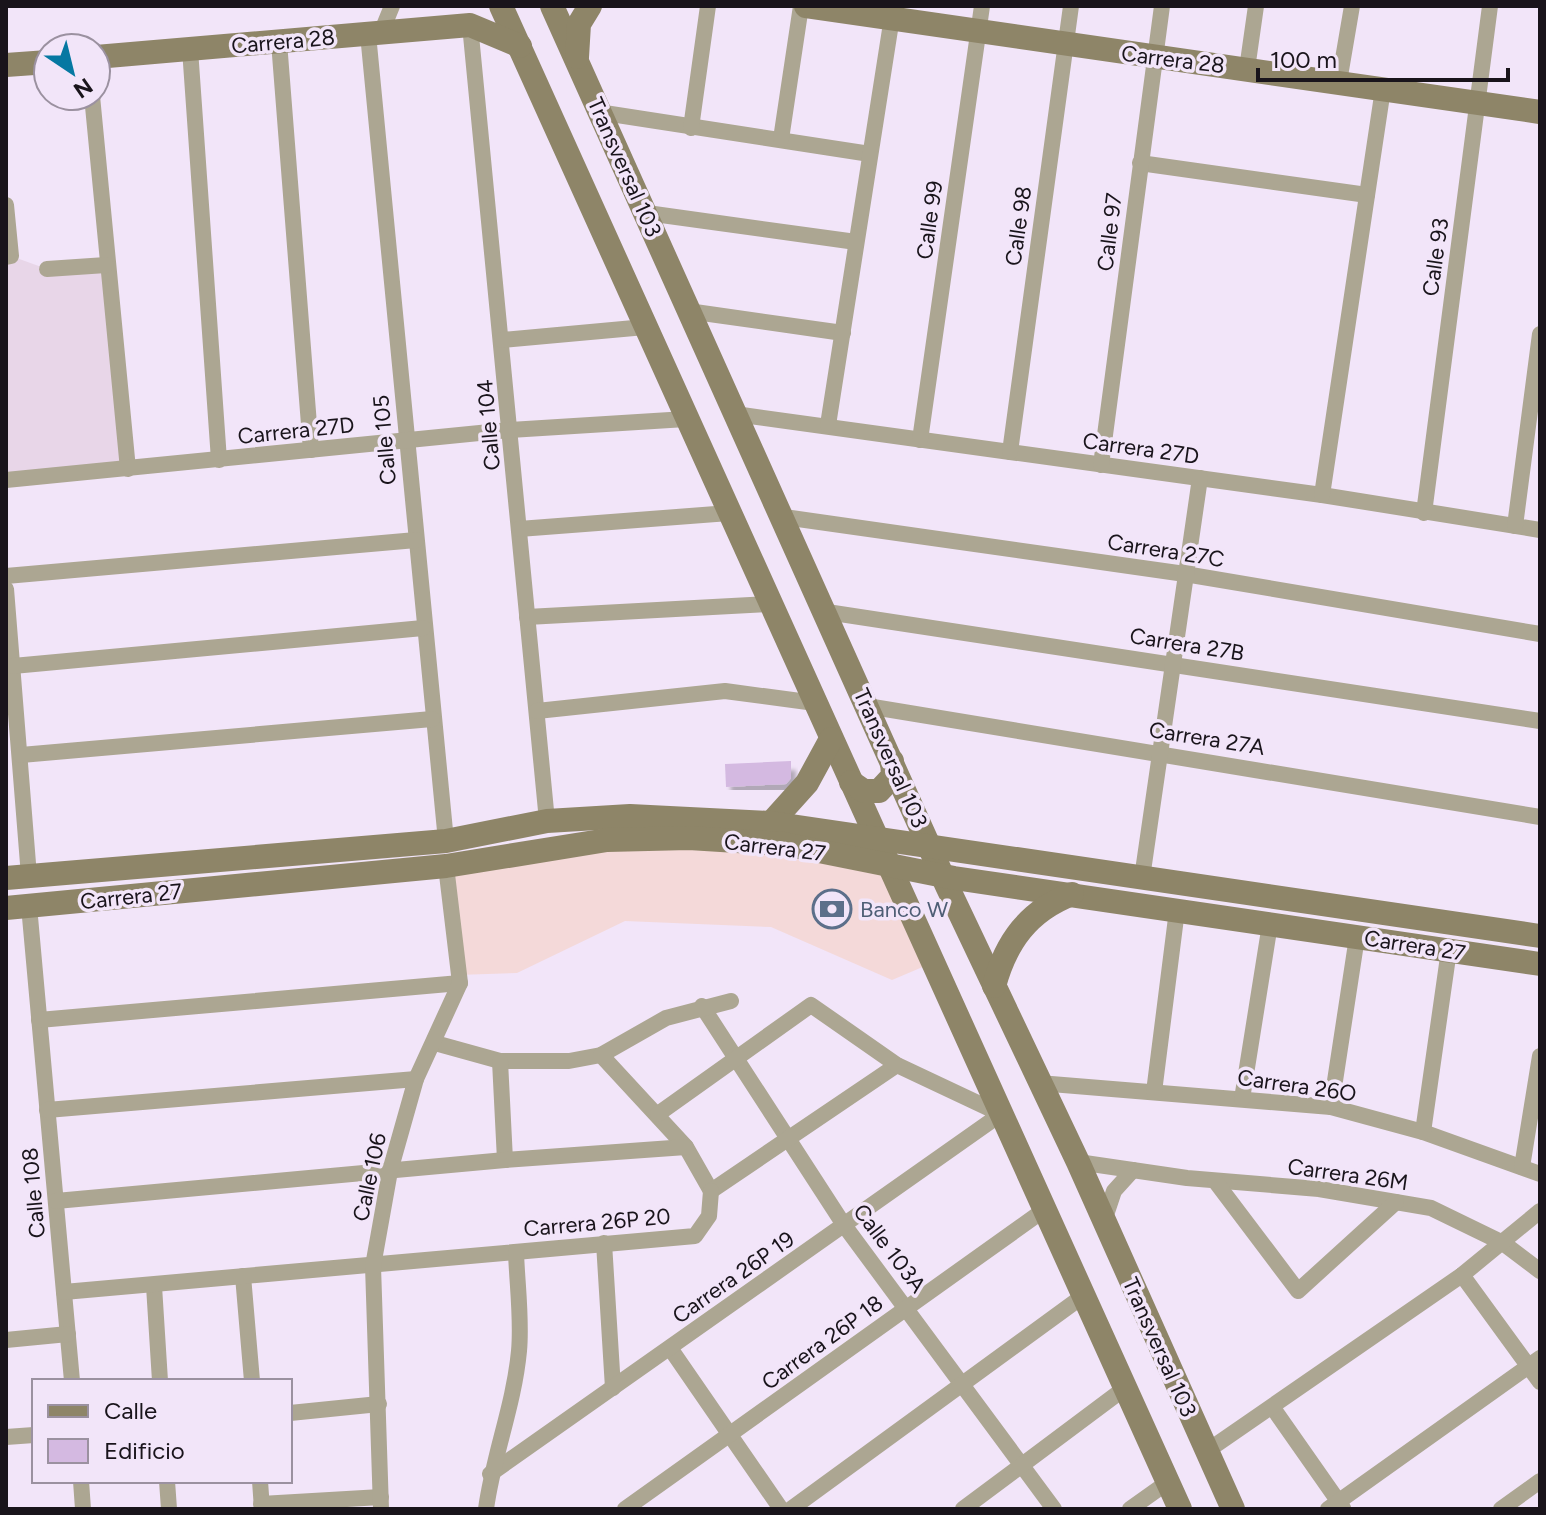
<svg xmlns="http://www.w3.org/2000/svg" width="1546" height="1515" viewBox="0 0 1546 1515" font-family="Figtree,sans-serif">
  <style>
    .commercial { fill: #f4d9d9 }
    .education { fill: #e8d6e8 }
    .building { fill: #d4b9e1; filter: url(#shadow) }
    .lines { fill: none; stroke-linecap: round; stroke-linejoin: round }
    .street { stroke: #aca692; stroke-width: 16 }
    .secondary { stroke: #8e8568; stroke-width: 24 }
    .labels { text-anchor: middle; stroke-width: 7; stroke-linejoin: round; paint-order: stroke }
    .street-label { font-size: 22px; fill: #19141b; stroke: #f2e5f9 }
    .service-label { font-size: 22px; fill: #4e5e75; stroke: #f2e5f9; text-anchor: start }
  </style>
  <defs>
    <filter id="shadow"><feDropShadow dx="5" dy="9" stdDeviation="2" flood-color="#0004"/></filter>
  </defs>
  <rect width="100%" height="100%" fill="#f2e5f9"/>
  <polygon class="commercial" points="607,840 888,865 932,963 892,980 771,927 625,921 517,973 457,975 446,866"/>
  <polygon class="education" points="11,256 47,269 106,265 128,469 6,480 6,257"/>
  <polygon class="building" points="791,761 791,778 786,784 726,787 725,764"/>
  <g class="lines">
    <g class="street">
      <polyline points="470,25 547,821"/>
      <polyline points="381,33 392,6"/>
      <polyline points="368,34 446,841"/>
      <polyline points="279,42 311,450"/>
      <polyline points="190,49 219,460"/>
      <polyline points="1247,69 1256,6"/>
      <polyline points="1339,82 1352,6"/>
      <polyline points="92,96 128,469"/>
      <polyline points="598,112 870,154"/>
      <polyline points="691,128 708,6"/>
      <polyline points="781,139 801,6"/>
      <polyline points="1140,163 1367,195"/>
      <polyline points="6,205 11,256 6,257"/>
      <polyline points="647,213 856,242"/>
      <polyline points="47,269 106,265"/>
      <polyline points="688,311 843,333"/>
      <polyline points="502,340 645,327"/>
      <polyline points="735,414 1322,495 1540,530"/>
      <polyline points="828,425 892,17"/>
      <polyline points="920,440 982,6"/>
      <polyline points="1010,452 1071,6"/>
      <polyline points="1101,465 1162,6"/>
      <polyline points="6,480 510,430 686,419"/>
      <polyline points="1322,495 1383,89"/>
      <polyline points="1424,513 1490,6"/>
      <polyline points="784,517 1185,574 1540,634"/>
      <polyline points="1515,526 1540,334"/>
      <polyline points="519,529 729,513"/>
      <polyline points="6,576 416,540"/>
      <polyline points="6,589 29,876"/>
      <polyline points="827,612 1540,721"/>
      <polyline points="527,617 770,604"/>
      <polyline points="13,666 423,628"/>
      <polyline points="867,706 1540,817"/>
      <polyline points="537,711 725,691 815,703"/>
      <polyline points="21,755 432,719"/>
      <polyline points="1142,878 1200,478"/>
      <polyline points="29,906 72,1381"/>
      <polyline points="702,1006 844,1225 1054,1509"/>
      <polyline points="39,1020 460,983"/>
      <polyline points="435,1043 500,1061 569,1061 601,1055 666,1018 731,1001"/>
      <polyline points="601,1055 686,1147 711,1191"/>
      <polyline points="500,1061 505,1160"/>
      <polyline points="1039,1083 1331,1107 1423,1132 1540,1174"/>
      <polyline points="1154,1092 1177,910"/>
      <polyline points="1242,1099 1270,924"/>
      <polyline points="1331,1107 1357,937"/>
      <polyline points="47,1110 416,1079"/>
      <polyline points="1423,1132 1449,950"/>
      <polyline points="1078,1162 1187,1178 1319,1189 1431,1208 1503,1243 1540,1271"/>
      <polyline points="1522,1167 1540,1056"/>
      <polyline points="1215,1181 1298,1291 1396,1202"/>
      <polyline points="711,1191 897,1065"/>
      <polyline points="56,1201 505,1160 686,1147"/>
      <polyline points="1104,1221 1114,1191 1133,1170"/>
      <polyline points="604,1243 613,1388"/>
      <polyline points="1462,1275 1540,1382"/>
      <polyline points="243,1276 252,1381"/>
      <polyline points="154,1286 160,1381"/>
      <polyline points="64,1292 695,1236 709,1216 711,1191"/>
      <polyline points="6,1340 68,1334"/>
      <polyline points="670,1348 781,1509"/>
      <polyline points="1273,1408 1343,1508"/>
      <polyline points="290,1413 379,1404"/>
      <polyline points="6,1437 34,1435"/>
      <polyline points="1207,1451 1462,1275 1540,1211"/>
      <polyline points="490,1474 1001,1114 897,1065 811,1005 658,1114"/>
      <polyline points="81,1481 83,1509"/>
      <polyline points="167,1481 169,1509"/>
      <polyline points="260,1481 262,1509"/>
      <polyline points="261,1504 381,1497"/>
      <polyline points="381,1509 373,1266 390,1171 416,1079 460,983 446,866"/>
      <path d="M486 1509C493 1456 514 1405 519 1351 522 1319 517 1284 516 1252"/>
      <polyline points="625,1509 1044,1210"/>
      <polyline points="791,1509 1083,1296"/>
      <polyline points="963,1509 1125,1388"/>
      <polyline points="1130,1509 1168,1482"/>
      <polyline points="1328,1509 1540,1358"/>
      <polyline points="1501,1509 1540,1481"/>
    </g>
    <g class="secondary">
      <polyline points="501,6 1180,1509"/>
      <polyline points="552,6 947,886 1078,1162 1233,1509"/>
      <polyline points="806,6 1540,112"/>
      <polyline points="96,57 470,25 520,46"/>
      <polyline points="577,57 579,24 590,6"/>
      <polyline points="6,65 48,62"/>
      <polyline points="851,782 864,791 879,791 893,776 892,761"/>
      <polyline points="771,823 807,783 831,739"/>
      <polyline points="6,878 446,841 547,821 630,816 771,823 1540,936"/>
      <polyline points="6,908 446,866 607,840 689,838 784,844 954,878 1540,964"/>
      <path d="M994 986C1006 942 1028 911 1072 894"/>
    </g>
  </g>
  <defs>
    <symbol id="bank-ring" viewBox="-11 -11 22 22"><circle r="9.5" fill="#f2e5f9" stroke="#5c6f8a" stroke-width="1.5"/><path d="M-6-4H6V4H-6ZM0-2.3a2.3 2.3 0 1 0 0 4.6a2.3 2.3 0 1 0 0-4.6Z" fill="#5c6f8a"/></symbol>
  </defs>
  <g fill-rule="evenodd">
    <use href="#bank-ring" x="810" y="887" width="44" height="44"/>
  </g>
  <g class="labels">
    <g class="street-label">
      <text transform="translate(283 41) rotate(-5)" y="8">Carrera 28</text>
      <text transform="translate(1173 59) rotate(7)" y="8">Carrera 28</text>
      <text transform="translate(625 167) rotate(66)" y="8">Transversal 103</text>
      <text transform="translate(929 220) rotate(-82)" y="8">Calle 99</text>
      <text transform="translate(1018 226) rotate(-82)" y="8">Calle 98</text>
      <text transform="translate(1109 232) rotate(-83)" y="8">Calle 97</text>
      <text transform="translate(1435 257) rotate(-82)" y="8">Calle 93</text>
      <text transform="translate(488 425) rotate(-95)" y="8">Calle 104</text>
      <text transform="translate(296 430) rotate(-6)" y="8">Carrera 27D</text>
      <text transform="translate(384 440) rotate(-95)" y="8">Calle 105</text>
      <text transform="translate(1141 448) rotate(8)" y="8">Carrera 27D</text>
      <text transform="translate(1166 550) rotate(9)" y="8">Carrera 27C</text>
      <text transform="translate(1187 644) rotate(9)" y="8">Carrera 27B</text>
      <text transform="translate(1207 738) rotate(9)" y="8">Carrera 27A</text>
      <text transform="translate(891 758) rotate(66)" y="8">Transversal 103</text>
      <text transform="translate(775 847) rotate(7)" y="8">Carrera 27</text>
      <text transform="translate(131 896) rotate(-6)" y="8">Carrera 27</text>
      <text transform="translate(1415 945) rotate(9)" y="8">Carrera 27</text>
      <text transform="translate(1297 1085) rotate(8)" y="8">Carrera 26O</text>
      <text transform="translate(1348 1174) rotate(8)" y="8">Carrera 26M</text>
      <text transform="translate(369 1177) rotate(-78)" y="8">Calle 106</text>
      <text transform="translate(33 1193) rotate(-95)" y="8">Calle 108</text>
      <text transform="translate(597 1222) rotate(-5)" y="8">Carrera 26P 20</text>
      <text transform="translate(890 1248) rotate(53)" y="8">Calle 103A</text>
      <text transform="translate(733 1277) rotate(-35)" y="8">Carrera 26P 19</text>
      <text transform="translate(822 1342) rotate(-36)" y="8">Carrera 26P 18</text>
      <text transform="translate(1160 1347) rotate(66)" y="8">Transversal 103</text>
    </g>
    <g class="service-label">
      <text x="860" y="917">Banco W</text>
    </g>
  </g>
  <rect width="1546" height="1515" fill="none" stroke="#19141b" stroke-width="16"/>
  <rect x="32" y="1379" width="260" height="104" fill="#f2e5f9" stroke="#9b91a0" stroke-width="2"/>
  <rect x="48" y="1405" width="40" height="12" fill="#8e8568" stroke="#9b91a0" stroke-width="2"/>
  <text x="104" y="1419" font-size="24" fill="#19141b">Calle</text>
  <rect x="48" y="1439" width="40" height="24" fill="#d4b9e1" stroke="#9b91a0" stroke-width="2"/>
  <text x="104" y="1459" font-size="24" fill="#19141b">Edificio</text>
  <g transform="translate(72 72) rotate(145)"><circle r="38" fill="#f2e5f9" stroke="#9b91a0" stroke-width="2"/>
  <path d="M0-6L14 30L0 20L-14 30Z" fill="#0678a2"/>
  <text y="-12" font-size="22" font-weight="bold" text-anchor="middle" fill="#19141b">N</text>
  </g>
  <path d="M1258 68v12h250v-12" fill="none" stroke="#19141b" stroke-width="4"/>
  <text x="1270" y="68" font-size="24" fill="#19141b" stroke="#f2e5f9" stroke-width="6" paint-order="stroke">100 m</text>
</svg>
